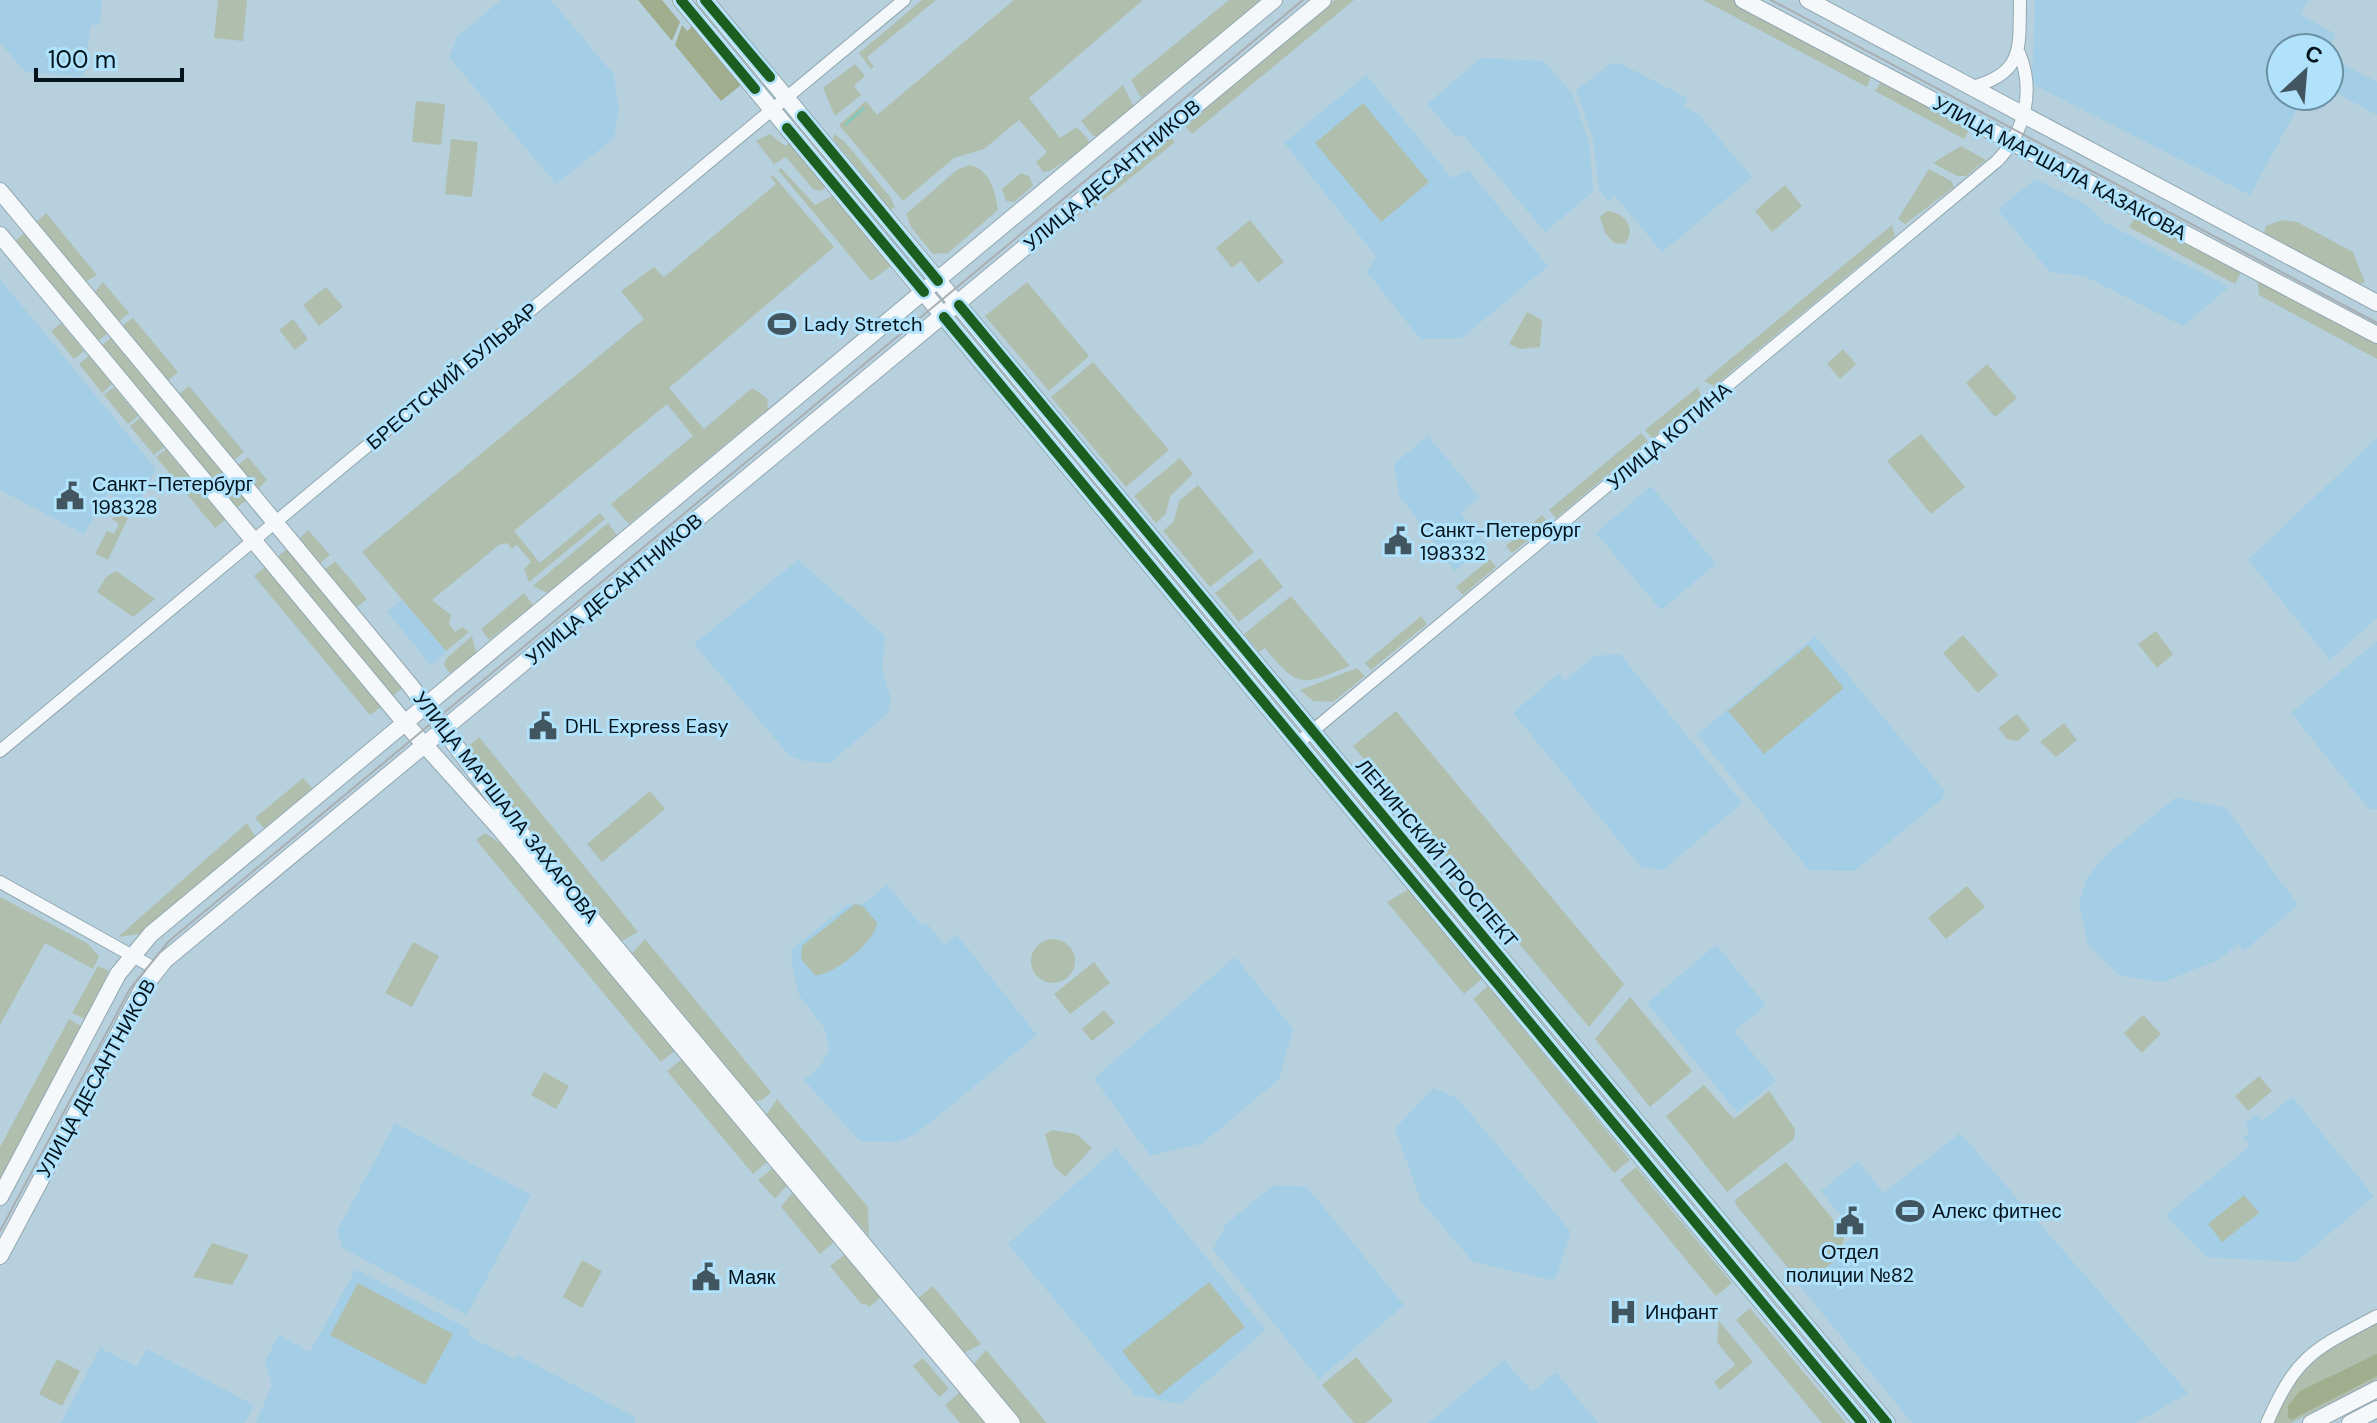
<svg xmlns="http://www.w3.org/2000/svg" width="2377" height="1423" viewBox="0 0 2377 1423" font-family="'DM Sans',sans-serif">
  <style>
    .built { fill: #a4cee5 }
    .green { fill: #b0bead }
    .forest { fill: #a0ae8e }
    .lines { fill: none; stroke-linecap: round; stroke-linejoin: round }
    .stream { stroke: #84c9ba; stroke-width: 3 }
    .street-casing { stroke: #92a7b1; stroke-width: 14 }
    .secondary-casing { stroke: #92a7b1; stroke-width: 18 }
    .street { stroke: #f4f8fa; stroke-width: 12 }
    .secondary { stroke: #f4f8fa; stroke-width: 16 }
    .tram { stroke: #a8aeb1; stroke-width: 2 }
    .cycleway-casing { stroke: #b1e2fc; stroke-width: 15 }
    .cycleway { stroke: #1b5e20; stroke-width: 10 }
    .labels { text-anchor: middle; stroke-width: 6; stroke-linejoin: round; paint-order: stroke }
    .street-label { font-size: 20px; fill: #03141d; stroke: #b1e2fc }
    .poi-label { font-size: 20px; fill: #03141d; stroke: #b1e2fc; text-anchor: start }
  </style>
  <rect width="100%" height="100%" fill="#b6d0de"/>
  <g class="built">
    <polygon points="0,0 102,0 100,25 91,25 83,77 26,72 0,43"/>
    <polygon points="501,0 551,0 614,75 619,109 614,138 556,184 449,57 457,37"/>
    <polygon points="2035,0 2308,0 2301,15 2336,34 2329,48 2281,48 2281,96 2304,96 2250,195 2032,84"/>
    <polygon points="2329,57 2377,82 2377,115 2329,89"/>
    <polygon points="1481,58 1543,61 1572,93 1589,142 1593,192 1545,232 1464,136 1455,136 1427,104"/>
    <polygon points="1612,63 1621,64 1688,98 1684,107 1698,114 1752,177 1662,252 1615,196 1608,201 1599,190 1593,139 1576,90"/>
    <polygon points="1366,75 1452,178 1468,170 1548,266 1462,338 1420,339 1367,272 1376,256 1284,143"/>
    <polygon points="2035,179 2087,205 2102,221 2229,287 2183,326 2084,276 2050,272 1998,210"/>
    <polygon points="0,279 156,469 137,507 108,493 84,534 0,490"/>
    <polygon points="1428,436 1479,497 1461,513 1487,545 1455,571 1399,495 1394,464"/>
    <polygon points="2377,438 2377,618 2330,660 2248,560"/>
    <polygon points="1651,486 1716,564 1661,610 1596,533"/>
    <polygon points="798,560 885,636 882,671 891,698 888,713 830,763 804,761 789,755 694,644"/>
    <polygon points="402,600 447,652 431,665 387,612"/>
    <polygon points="1815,636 1945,791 1942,799 1854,871 1809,870 1697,735"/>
    <polygon points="2377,641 2377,809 2369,809 2291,713"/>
    <polygon points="1620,654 1742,803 1663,870 1641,867 1513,713 1558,674 1565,681 1594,656"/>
    <polygon points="2176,797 2226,808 2298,905 2244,951 2238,944 2218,960 2163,982 2120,976 2088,945 2079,903 2087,878 2105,856"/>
    <polygon points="887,885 922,926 927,923 944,944 957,935 1037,1035 917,1133 898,1142 860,1141 804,1080 821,1065 829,1050 825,1029 799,995 791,962 792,949 847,905 864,903"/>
    <polygon points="1716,945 1766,1005 1734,1031 1776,1081 1737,1112 1647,1003"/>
    <polygon points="1235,957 1293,1029 1279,1079 1203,1143 1150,1156 1094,1078"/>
    <polygon points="1433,1088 1457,1098 1571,1232 1556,1278 1552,1280 1473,1262 1421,1201 1395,1129"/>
    <polygon points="2292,1097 2374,1196 2296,1262 2206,1257 2166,1215 2250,1146 2243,1137 2250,1132 2245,1124 2256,1114 2263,1120"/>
    <polygon points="395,1123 531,1195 467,1315 343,1248 337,1231"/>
    <polygon points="1960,1133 2188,1393 2136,1423 1912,1423 1799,1285 1856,1234 1821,1191 1858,1161 1884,1193"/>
    <polygon points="1116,1148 1266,1330 1180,1404 1135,1395 1008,1244"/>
    <polygon points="1274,1185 1307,1187 1404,1305 1319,1379 1213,1249 1226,1224"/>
    <polygon points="356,1269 470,1330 468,1336 515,1359 517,1355 635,1417 635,1423 256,1423 272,1384 265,1361 279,1335 310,1352"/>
    <polygon points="100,1348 137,1367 147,1349 254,1405 245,1423 61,1423"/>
    <polygon points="1504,1360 1532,1392 1556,1372 1598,1423 1428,1423"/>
  </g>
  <g class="green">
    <polygon points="218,0 247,0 243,41 214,38"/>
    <polygon points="922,0 936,0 867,57 874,67 871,69 859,53"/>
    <polygon points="1014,0 1143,0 1029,98 1060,138 1077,127 1088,139 1089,145 1050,171 1043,172 1036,162 1047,152 1019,120 984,149 954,158 903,201 839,125 866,101 877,115"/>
    <polygon points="1229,0 1264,0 1141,98 1131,80"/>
    <polygon points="1335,0 1354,0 1192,134 1184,125"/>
    <polygon points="1703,0 1734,0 1868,71 1870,80 1867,87"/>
    <polygon points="855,64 865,76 854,86 861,95 835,116 823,88"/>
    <polygon points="1883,79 1971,126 1964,139 1875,91"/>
    <polygon points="1123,85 1134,107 1099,136 1093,136 1081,121"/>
    <polygon points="416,101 445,104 441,145 412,142"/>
    <polygon points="1363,103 1429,182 1381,222 1315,143"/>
    <polygon points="770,134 785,146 791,142 826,185 822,191 813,189 786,157 774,164 756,141"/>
    <polygon points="834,134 845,142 891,198 895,208 890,209 833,139"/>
    <polygon points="1170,137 1175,142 1087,213 1085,210"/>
    <polygon points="451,139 478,142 472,197 445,194"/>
    <polygon points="1961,146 1986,160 1966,176 1957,176 1933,163"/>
    <path d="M970 165C991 170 995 192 998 210L948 253 933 254 911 227 906 214 958 169Z"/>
    <polygon points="781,168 815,205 834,195 892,265 871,281 778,170"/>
    <polygon points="1929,169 1951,181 1954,187 1905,224 1898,219"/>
    <polygon points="1021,173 1030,177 1033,186 1014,202 1006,201 1002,189"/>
    <polygon points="773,175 834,247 669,388 704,429 752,388 767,398 768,409 629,524 611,504 693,436 667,404 514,531 540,563 600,513 605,519 529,582 524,569 531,562 517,545 512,549 507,543 499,545 432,600 451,615 449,624 455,632 463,627 469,632 446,651 362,552 644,319 621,291 654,267 664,277 776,184 770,177"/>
    <polygon points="1785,185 1802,206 1772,232 1755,211"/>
    <path d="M1607 211C1624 212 1637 228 1625 244L1614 243 1605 233 1600 217Z"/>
    <polygon points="46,213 97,275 85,282 35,223"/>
    <polygon points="2137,214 2242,270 2235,284 2129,227"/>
    <polygon points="1250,220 1284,262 1258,283 1241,261 1232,268 1216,248"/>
    <polygon points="2282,220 2297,222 2353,252 2365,282 2359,284 2264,233 2266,226"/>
    <polygon points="1892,225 1895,236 1714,386 1704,381"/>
    <polygon points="26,232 109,332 97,342 14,242"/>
    <polygon points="2257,278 2377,342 2377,359 2259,295"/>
    <polygon points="103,282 129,313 118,322 94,293"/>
    <polygon points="1027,282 1089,356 1049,391 985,316"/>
    <polygon points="326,287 343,307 319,326 303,305"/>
    <polygon points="1527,312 1542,320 1540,347 1520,349 1509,344"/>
    <polygon points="133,318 178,372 168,381 122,326"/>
    <polygon points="293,319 308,339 295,350 279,330"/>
    <polygon points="61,323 84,351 74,359 51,331"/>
    <polygon points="113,336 247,500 235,509 101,346"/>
    <polygon points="1843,349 1856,364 1840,379 1827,364"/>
    <polygon points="89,356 112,384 102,393 79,364"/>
    <polygon points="1093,362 1169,450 1126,487 1051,397"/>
    <polygon points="1987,364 2017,398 1995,417 1966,383"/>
    <polygon points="189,386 244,452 234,460 179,394"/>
    <polygon points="114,387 138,416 128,424 104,395"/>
    <polygon points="1698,387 1701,397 1652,438 1645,430"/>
    <polygon points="140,418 164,447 154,455 130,426"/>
    <polygon points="1641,433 1648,441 1556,518 1549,510"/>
    <polygon points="1921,434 1965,487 1931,514 1887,461"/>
    <polygon points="166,449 225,520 215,528 156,457"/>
    <polygon points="248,457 267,480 257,490 237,466"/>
    <polygon points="1180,458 1193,474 1170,496 1166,514 1156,523 1134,496"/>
    <polygon points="1198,485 1254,552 1210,587 1163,531 1174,521 1179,501"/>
    <polygon points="116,512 128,518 108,560 95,554 107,531 114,534 119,524 112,519"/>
    <polygon points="1542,515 1549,523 1512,553 1506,546"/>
    <polygon points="608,523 617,535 547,593 533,586"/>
    <polygon points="308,530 330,555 319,564 298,540"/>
    <polygon points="288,548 404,687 391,697 276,558"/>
    <polygon points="1260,558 1283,587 1239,622 1215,593"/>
    <polygon points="1490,559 1496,567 1463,595 1456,587"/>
    <polygon points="335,561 367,599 356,608 324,570"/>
    <polygon points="266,566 382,706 370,715 254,576"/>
    <polygon points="116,571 155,599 133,617 97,592 106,577"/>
    <polygon points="524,593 533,605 489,640 481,629"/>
    <path d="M1291 596 1350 666C1302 685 1299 690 1265 648L1259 652 1244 634Z"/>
    <polygon points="1421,616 1427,624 1371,670 1365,663"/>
    <polygon points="2156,631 2173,654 2157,668 2138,644"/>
    <polygon points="1963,635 1998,675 1978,693 1943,653"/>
    <polygon points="472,636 476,653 450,673 444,665 446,659"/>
    <polygon points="1808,645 1844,688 1764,754 1728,711"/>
    <polygon points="1357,668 1365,676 1333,702 1313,701 1300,690"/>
    <polygon points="1396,711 1624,984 1589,1027 1353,746"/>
    <polygon points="2017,714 2030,730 2018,741 2007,739 1998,728"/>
    <polygon points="2064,723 2077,740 2056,757 2040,742"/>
    <polygon points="479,737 638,932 622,941 465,749"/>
    <polygon points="303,778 313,789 264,828 255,818"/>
    <polygon points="650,791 665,809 602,862 587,844"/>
    <polygon points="247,823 255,836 140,934 118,937"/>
    <polygon points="485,833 512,851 676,1050 661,1062 476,840"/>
    <polygon points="1967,886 1985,907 1946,939 1928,918"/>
    <polygon points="1409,889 1482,979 1464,994 1387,902"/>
    <polygon points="0,897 87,943 99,956 93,969 45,943 0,1025"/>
    <path d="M855 904 863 906 877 923C876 941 833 976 815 975L801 959 802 946Z"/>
    <circle cx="1053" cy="961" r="22"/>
    <polygon points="645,939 771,1092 762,1100 754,1101 632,953"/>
    <polygon points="413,942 439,956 412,1007 385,993"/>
    <polygon points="1094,962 1110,983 1070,1014 1054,994"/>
    <polygon points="98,966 109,971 85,1019 72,1013"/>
    <polygon points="1488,986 1630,1160 1614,1173 1473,999"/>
    <polygon points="1630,997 1692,1071 1650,1107 1595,1039"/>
    <polygon points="1104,1010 1115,1023 1092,1041 1082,1029"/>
    <polygon points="2143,1015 2161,1034 2142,1053 2124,1033"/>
    <polygon points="69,1019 81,1026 0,1179 0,1147"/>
    <polygon points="683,1058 768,1161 753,1174 667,1071"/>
    <polygon points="544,1072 569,1086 556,1109 531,1095"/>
    <polygon points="2259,1076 2272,1091 2248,1111 2235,1096"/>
    <polygon points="1704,1085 1734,1119 1769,1091 1795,1129 1794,1139 1727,1192 1666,1116"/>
    <polygon points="777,1099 868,1207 869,1236 766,1115"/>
    <polygon points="1052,1130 1076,1134 1092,1148 1065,1177 1054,1166 1045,1134"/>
    <polygon points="1786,1162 1845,1234 1839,1257 1808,1282 1798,1280 1736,1205 1735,1200"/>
    <polygon points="774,1167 788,1184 775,1199 758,1180"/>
    <polygon points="1636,1167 1732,1283 1716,1296 1620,1180"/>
    <polygon points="794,1191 835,1241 820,1254 781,1207"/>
    <polygon points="2244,1195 2259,1213 2222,1242 2208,1224"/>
    <polygon points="212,1243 249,1255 232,1285 193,1277"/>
    <polygon points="845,1254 881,1297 869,1307 865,1303 862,1305 830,1266"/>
    <polygon points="582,1260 602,1271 582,1308 563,1297"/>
    <polygon points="1209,1282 1245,1327 1158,1396 1122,1351"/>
    <polygon points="358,1283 453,1334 425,1385 330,1335"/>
    <polygon points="933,1286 981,1344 964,1353 918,1298"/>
    <polygon points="1750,1308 1846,1423 1822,1423 1736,1320"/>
    <polygon points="1719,1321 1753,1362 1720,1390 1714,1382 1735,1365 1717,1342"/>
    <polygon points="2377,1321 2377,1379 2291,1423 2272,1423 2308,1361"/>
    <polygon points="986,1350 1047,1423 1021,1423 973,1365"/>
    <polygon points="1356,1357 1393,1401 1366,1423 1354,1423 1322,1385"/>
    <polygon points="923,1358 949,1389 939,1397 913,1366"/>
    <polygon points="57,1359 80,1371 62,1406 39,1394"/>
    <polygon points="960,1392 986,1423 960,1423 945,1405"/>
  </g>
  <g class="forest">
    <polygon points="638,0 662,0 680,22 672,41"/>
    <polygon points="682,25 687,31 693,26 741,85 721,101 675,45"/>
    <polygon points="2377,1354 2377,1376 2291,1420 2288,1417 2288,1406 2300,1391"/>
  </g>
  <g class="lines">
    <polyline class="stream" points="846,124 863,109"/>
    <defs>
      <g id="street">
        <path d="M1972 87C2025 73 2019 47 2020 0"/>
        <path d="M1298 743 1997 161C2025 132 2035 90 2019 53"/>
        <polyline points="0,751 904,0"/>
        <polyline points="0,882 156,969"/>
        <path d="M2267 1423C2297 1355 2313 1350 2377 1316"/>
      </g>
      <g id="secondary">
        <polyline points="681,0 1862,1423"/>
        <polyline points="705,0 1887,1423"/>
        <polyline points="1743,0 2377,335"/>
        <polyline points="1808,0 2377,303"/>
        <polyline points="0,191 410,685 528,842 1012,1423"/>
        <polyline points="0,235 405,723 501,830 996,1423"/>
        <polyline points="0,1197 118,974 151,934 1274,0"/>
        <polyline points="0,1256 143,988 165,960 1323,0"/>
        <polyline points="2311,1423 2377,1389"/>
        <polyline points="2350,1423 2377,1409"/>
      </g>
    </defs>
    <use href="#street" class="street-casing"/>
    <use href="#secondary" class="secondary-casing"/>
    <use href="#street" class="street"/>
    <use href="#secondary" class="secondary"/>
    <g class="tram">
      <polyline points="1771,0 2377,323"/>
      <polyline points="0,1231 130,989 169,941 1303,0"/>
    </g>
    <defs>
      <g id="cycleway">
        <polyline points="681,0 755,89"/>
        <polyline points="705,0 770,77"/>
        <polyline points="802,116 938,281"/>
        <polyline points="787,128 924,292"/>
        <polyline points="959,305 1887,1423"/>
        <polyline points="944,317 1862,1423"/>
      </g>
    </defs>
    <use href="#cycleway" class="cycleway-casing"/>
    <use href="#cycleway" class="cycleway"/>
  </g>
  <defs>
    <symbol id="stadium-bare" viewBox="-9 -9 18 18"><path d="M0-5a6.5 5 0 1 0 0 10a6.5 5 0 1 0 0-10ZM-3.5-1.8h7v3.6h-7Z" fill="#425661" stroke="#b1e2fc" stroke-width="2.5" paint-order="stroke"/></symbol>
    <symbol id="civic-bare" viewBox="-9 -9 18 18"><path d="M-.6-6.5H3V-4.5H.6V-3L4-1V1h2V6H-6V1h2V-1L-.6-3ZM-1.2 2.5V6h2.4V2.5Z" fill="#425661" stroke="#b1e2fc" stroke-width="2.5" paint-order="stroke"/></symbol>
    <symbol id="hospital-bare" viewBox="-9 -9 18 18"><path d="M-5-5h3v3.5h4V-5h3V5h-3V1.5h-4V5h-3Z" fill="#425661" stroke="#b1e2fc" stroke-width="2.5" paint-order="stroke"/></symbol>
  </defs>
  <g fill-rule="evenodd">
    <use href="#stadium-bare" x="762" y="304" width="40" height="40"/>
    <use href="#civic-bare" x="50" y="476" width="40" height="40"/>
    <use href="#civic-bare" x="1378" y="521" width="40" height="40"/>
    <use href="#civic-bare" x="523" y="706" width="40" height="40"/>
    <use href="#stadium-bare" x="1890" y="1191" width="40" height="40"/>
    <use href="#civic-bare" x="1830" y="1201" width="40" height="40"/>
    <use href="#civic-bare" x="686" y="1257" width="40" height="40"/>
    <use href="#hospital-bare" x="1603" y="1292" width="40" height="40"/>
  </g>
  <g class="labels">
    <g class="street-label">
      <text transform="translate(2060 168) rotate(28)" y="7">УЛИЦА МАРШАЛА КАЗАКОВА</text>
      <text transform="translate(1112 175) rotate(-40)" y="7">УЛИЦА ДЕСАНТНИКОВ</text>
      <text transform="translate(452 376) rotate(-40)" y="7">БРЕСТСКИЙ БУЛЬВАР</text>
      <text transform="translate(1669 436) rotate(-40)" y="7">УЛИЦА КОТИНА</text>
      <text transform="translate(614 589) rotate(-40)" y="7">УЛИЦА ДЕСАНТНИКОВ</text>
      <text transform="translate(506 807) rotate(52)" y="7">УЛИЦА МАРШАЛА ЗАХАРОВА</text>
      <text transform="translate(1437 853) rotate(50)" y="7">ЛЕНИНСКИЙ ПРОСПЕКТ</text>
      <text transform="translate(96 1078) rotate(-61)" y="7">УЛИЦА ДЕСАНТНИКОВ</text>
    </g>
    <g class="poi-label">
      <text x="804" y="331">Lady Stretch</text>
      <text x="92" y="491">Санкт-Петербург<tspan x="92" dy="23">198328</tspan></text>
      <text x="1420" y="537">Санкт-Петербург<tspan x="1420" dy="23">198332</tspan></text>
      <text x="565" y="733">DHL Express Easy</text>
      <text x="1932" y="1218">Алекс фитнес</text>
      <text x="1850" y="1259" text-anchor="middle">Отдел<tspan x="1850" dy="23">полиции №82</tspan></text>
      <text x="728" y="1284">Маяк</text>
      <text x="1645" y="1319">Инфант</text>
    </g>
  </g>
  <g transform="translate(2305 72) rotate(26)"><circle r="38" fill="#b1e2fc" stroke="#6b90a3" stroke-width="2"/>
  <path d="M0-6L14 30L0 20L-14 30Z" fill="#425661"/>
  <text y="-12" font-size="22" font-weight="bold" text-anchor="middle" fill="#03141d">С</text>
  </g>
  <path d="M36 68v12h146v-12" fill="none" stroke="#03141d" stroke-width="4"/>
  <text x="48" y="68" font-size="24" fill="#03141d" stroke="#b1e2fc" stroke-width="6" paint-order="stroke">100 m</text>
</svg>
